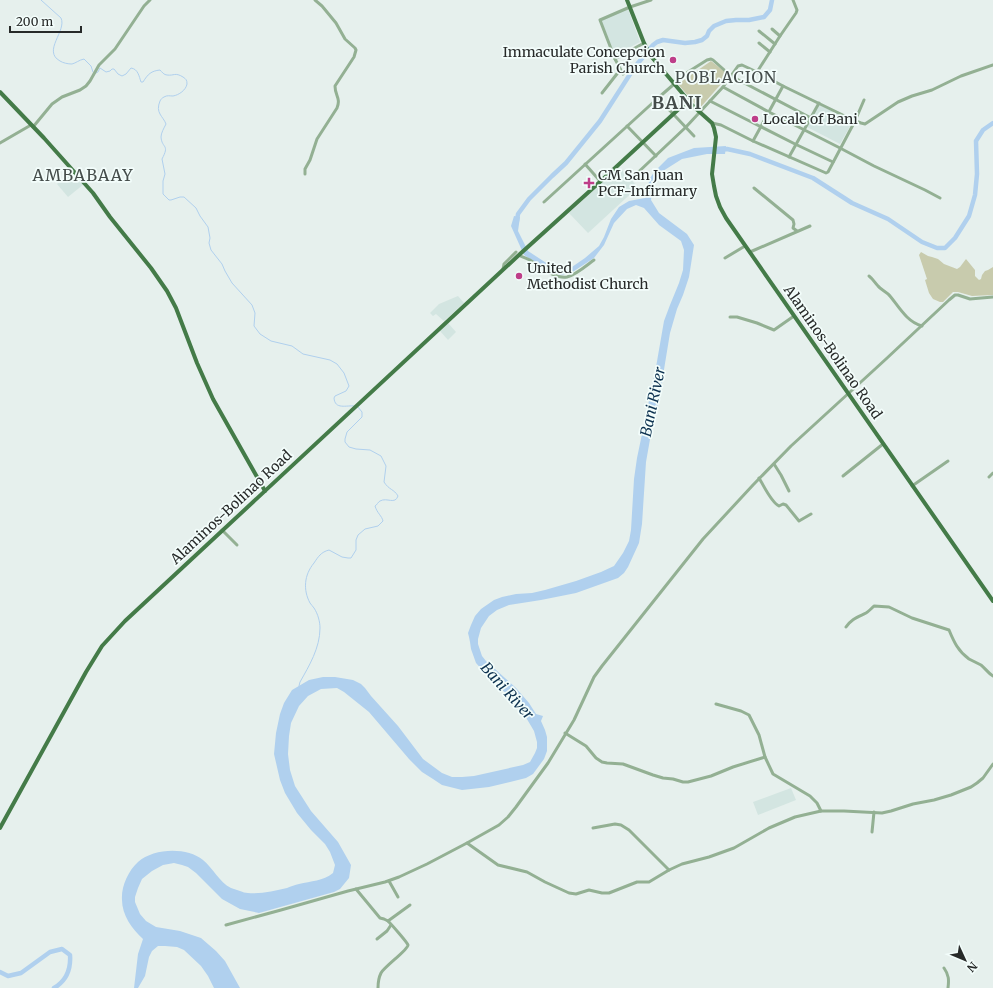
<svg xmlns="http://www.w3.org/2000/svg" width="993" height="988" viewBox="0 0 993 988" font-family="Merriweather,serif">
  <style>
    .built { fill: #d3e5e1 }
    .green { fill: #c8cbad }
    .water { fill: #b0d0ee }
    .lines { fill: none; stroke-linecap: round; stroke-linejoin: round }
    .stream { stroke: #b0d0ee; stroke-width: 1 }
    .river { stroke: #b0d0ee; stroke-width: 4.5 }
    .minor { stroke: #93b093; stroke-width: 3 }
    .major { stroke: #447b48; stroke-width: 4 }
    .poi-dot { fill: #be3e89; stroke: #f3fdfb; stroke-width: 1.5 }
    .labels { text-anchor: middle; stroke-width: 3.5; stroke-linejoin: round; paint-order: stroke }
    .poi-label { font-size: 14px; fill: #272a29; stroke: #f3fdfb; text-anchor: start }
    .street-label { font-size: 14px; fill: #272a29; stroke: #f3fdfb }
    .water-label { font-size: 15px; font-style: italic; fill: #0c314f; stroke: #f3fdfb }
    .quarter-label { font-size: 16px; letter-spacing: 1px; fill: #454d4b; stroke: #f3fdfb }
    .district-label { font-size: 18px; font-weight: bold; letter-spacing: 1px; fill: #454d4b; stroke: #f3fdfb }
  </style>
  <rect width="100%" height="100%" fill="#e6f0ed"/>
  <g class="built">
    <polygon points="628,9 640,42 615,55 601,20"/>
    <polygon points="819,105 853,121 840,144 807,127"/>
    <polygon points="619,167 638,187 588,233 569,213"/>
    <polygon points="73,171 84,184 68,197 57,184"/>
    <polygon points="458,296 464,303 444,321 436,314 433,316 430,313 439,304"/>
    <polygon points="448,323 456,332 448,340 440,331"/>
    <polygon points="791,788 796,800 758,815 753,802"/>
  </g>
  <g class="green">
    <polygon points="711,61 729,75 699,109 678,84"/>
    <polygon points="921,252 928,256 932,257 938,259 944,264 957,269 960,267 966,259 975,270 975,276 979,280 981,279 982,275 985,271 988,270 993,267 993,295 972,296 958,292 953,292 943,302 940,302 933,299 929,293 925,280 927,279 919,255"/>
  </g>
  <path class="water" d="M726 146 725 154H707L682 159 663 171 653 185 651 200 659 213 687 234 694 245 689 277 683 295 677 309 670 333 659 400 652 428 646 462 642 524 639 543 628 567 624 573 618 578 576 593 541 600 509 605 497 610 489 616 481 628 478 639V644L482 656 486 661 516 688 529 703 536 714 543 716 541 721 545 730 547 737V751L544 759 533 774 526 778 489 787 462 790 442 785 433 779 422 772 409 759 369 712 344 692 337 688 321 689 308 696 299 706 291 723 289 736 288 754 290 770 295 786 311 811 338 842 351 865 349 878 340 889 334 892 259 913 240 909 222 899 196 873 188 867 182 865 174 863 163 865 152 871 142 879 138 888 135 897V902L140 914 146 921 156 927 180 931 201 938 216 951 225 961 240 988H214L208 976 201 966 184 950 177 947 165 946H158L152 951 149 957 145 976 138 988H134L138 954 143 939C132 929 122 915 122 900 121 887 128 871 138 862 154 848 187 847 203 860 213 868 219 882 231 888 234 889 237 890 240 891 243 892 245 893 248 893 261 894 275 891 287 888 291 886 295 885 299 884 311 881 323 881 333 873L335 865 330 852 325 844 311 830 297 813 285 793 280 780 274 754 276 733 280 714 284 703 292 690 309 680 323 677H335L353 680 361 684 365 688 371 696 398 726 423 759 442 773 452 777H462L474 776 523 765 530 762 535 753 537 748V742L534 731 521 709 510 696 498 687 476 663 471 649 470 642 469 637 468 633 471 625 475 616 481 609 494 600 502 597 516 594 532 593 545 590 576 581 601 572 614 566 623 553 629 541 631 530 634 479 637 458 656 367 664 321 670 305 679 283 683 270 684 250 681 241 659 225 644 208 636 205 627 209 614 223 604 245 594 258 571 273 560 275 536 263 524 255 511 226 514 216 520 217 518 231 528 251 557 270 569 269 585 258 599 246 604 237 611 219 619 207 629 201 645 198 650 178 655 171 668 158 694 148Z"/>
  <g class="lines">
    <g class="stream">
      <path d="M41 0 61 18C67 31 42 51 60 61 63 63 68 64 72 64 76 63 79 60 84 59L91 66 93 72"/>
      <path d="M96 73 98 72 100 68 106 72 110 71 112 69H114L118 74 122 76 126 74 131 68C138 69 139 76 141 82H143C148 74 151 71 160 70 162 72 164 75 167 75 174 76 175 72 183 77 186 79 187 80 187 84 186 90 179 95 173 96 170 96 167 95 164 97 162 98 161 99 160 101 155 113 163 116 166 124 164 128 161 133 161 137 162 149 170 144 162 159L165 174 163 181V194L169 200H171L180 197H184L196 208 200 216 208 227 210 238 209 243 211 250 222 264 225 271 232 283 252 305 255 313 254 326 260 334 271 341 292 346 303 354 330 360 337 364 344 373 349 386 346 391 335 396 334 398C335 410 346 405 355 406"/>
      <path d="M299 686 300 682C309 666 320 648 320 628 320 622 318 614 314 608 313 606 311 605 310 603 303 590 304 575 314 563 318 557 321 552 329 550L342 557 348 558H351L356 550V540L358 535 365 529 378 526 383 521C382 516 377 513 375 506 376 506 379 501 380 501 387 497 395 505 398 496 394 489 389 490 384 482L386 466 381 456 370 450 356 449 349 447 345 442V439L347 432 362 417V412L358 407"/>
    </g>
    <g class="river">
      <polyline points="720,150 727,149 750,154 813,178 852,203 888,219 922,242 937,248 945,248 955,238 969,216 975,195 977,174 976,141 983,130 993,123"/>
      <polyline points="517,221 518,214 529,199 552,176 566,163 600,121 634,68 653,45 657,42 663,40 685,43 695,42 702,40 707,36 709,31 714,26 726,21 736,20 749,20 764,17 770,10 772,0"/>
      <path d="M0 972 8 976 21 973 50 952 62 949 70 955C71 969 66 981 54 988"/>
    </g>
    <g class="minor">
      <polyline points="772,29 780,36"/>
      <polyline points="759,31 775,44"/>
      <polyline points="759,43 770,52"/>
      <polyline points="615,59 644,43"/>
      <polyline points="757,72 783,86 853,120 861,123 865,124 898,102 912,96 932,90 961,76 993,65"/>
      <polyline points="623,74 615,59 600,20 630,7 651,0"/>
      <polyline points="723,87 769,112 840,148 874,166 925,190 940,198"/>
      <polyline points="602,93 620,70"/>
      <polyline points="658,98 694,136"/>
      <polyline points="710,101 795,144 833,162"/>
      <polyline points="712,123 721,125 753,141 826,173 828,172 855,121 864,100"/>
      <polyline points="627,126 656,156"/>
      <polyline points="33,127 52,104 62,97 80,90 86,86 90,81 99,65 115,49 144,6 150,0"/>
      <polyline points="753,141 783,86"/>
      <polyline points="0,143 31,125"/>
      <polyline points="789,157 819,103"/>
      <polyline points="585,164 600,181"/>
      <path d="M305 174V169L310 160 317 139 337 108C341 98 335 96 335 86L354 57 356 50 355 48 345 39 336 23 322 6 315 0"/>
      <polyline points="631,179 686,127 723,87 738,66 742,65 757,72 780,36 796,13 797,10 793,0"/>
      <polyline points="754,188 793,220 794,224 793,228 797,231"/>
      <polyline points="544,202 658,98 688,72 707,60 711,59 713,60 731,76 811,118"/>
      <polyline points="750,252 810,226"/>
      <path d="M519 255C522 257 526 258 530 260 541 267 554 279 567 277 576 275 587 265 594 260"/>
      <polyline points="725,258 745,246"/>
      <polyline points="503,269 504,264 516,252"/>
      <path d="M869 276C873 279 875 283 878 286 881 290 887 292 890 296 899 307 907 322 922 326"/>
      <polyline points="730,317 737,317 757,323 774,330 794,316"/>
      <polyline points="774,464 781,475 789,491"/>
      <polyline points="843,476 883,444"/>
      <polyline points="989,477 993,473"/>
      <path d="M759 478C764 486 771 502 779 506L783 504 786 505 799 521 811 514"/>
      <polyline points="912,486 948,461"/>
      <polyline points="222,530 237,545"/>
      <path d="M846 627C851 619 858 617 866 613 869 611 871 609 874 606L889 607 912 618 949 630C954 642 958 651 969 659 973 661 977 663 981 665 985 668 988 673 993 676"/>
      <polyline points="716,704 741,711 749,715 759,735 765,757 773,774 810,796 817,803 821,811"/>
      <polyline points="565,733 586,746 596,758 602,762 607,763 623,764 653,775 663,778 673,779 683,782 688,782 711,776 733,767 765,757"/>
      <polyline points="593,828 615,824 621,825 629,830 669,870"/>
      <polyline points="872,832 874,812"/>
      <polyline points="467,843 498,865 527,872 545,882 569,893 576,894 589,890 602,893 609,893 637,882 649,882 669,870 682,864 709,857 734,848 769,828 795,817 821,811 844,811 882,813 891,811 913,804 934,800 951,795 971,787 977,783 983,778 993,764"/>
      <polyline points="389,881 398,897"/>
      <polyline points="356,889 380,918 384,919 388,921 410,905"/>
      <polyline points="226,925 281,910 348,891 385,882 399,877 427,864 467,843 499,825 508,817 516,807 548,763 574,720 594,677 602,666 703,539 753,485 791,446 886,359 949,300 955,295 958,295 970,299 993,297"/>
      <polyline points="377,939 387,931 391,925"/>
      <path d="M944 968C949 975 949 980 948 988"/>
      <path d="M378 988C378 983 379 977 381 973 385 966 408 950 408 945 407 942 391 924 388 921"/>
    </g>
    <g class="major">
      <polyline points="627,0 644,43 650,55 693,106 712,123 714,128 716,137 712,174 714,186 716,196 720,207 726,218 993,601"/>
      <polyline points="0,92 44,138 93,193 110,217 151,268 167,291 176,308 197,363 213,399 265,491"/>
      <polyline points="0,828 86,672 102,646 125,621 520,254 602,180 682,106 687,104 693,106"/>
    </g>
  </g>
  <g class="poi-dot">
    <circle cx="673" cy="60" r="4"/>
    <circle cx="755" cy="119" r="4"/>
    <path d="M587 177h4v4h4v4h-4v4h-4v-4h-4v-4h4z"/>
    <circle cx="519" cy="276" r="4"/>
  </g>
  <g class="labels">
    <g class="poi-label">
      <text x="665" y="57" text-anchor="end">Immaculate Concepcion<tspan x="665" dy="16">Parish Church</tspan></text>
      <text x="763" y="124">Locale of Bani</text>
      <text x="598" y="180">CM San Juan<tspan x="598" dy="16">PCF-Infirmary</tspan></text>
      <text x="527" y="273">United<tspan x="527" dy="16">Methodist Church</tspan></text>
    </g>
    <g class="street-label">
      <text transform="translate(833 352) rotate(55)" y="5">Alaminos-Bolinao Road</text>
      <text transform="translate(231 507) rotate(-43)" y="5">Alaminos-Bolinao Road</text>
    </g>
    <g class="water-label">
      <text transform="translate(653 402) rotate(-78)" y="5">Bani River</text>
      <text transform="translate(507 691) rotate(48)" y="5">Bani River</text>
    </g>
    <g class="quarter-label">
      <text x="726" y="83">POBLACION</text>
      <text x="83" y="181">AMBABAAY</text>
    </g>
    <g class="district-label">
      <text x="677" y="109">BANI</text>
    </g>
  </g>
  <g transform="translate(965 960) rotate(134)" stroke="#f3fdfb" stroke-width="3" paint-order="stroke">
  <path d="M0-3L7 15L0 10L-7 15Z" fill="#272a29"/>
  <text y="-6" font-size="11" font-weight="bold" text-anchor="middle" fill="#272a29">N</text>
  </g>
  <path d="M10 26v6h71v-6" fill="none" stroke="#272a29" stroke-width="2"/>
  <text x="16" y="26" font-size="12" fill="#272a29" stroke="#f3fdfb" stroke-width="3" paint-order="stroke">200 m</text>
</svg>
